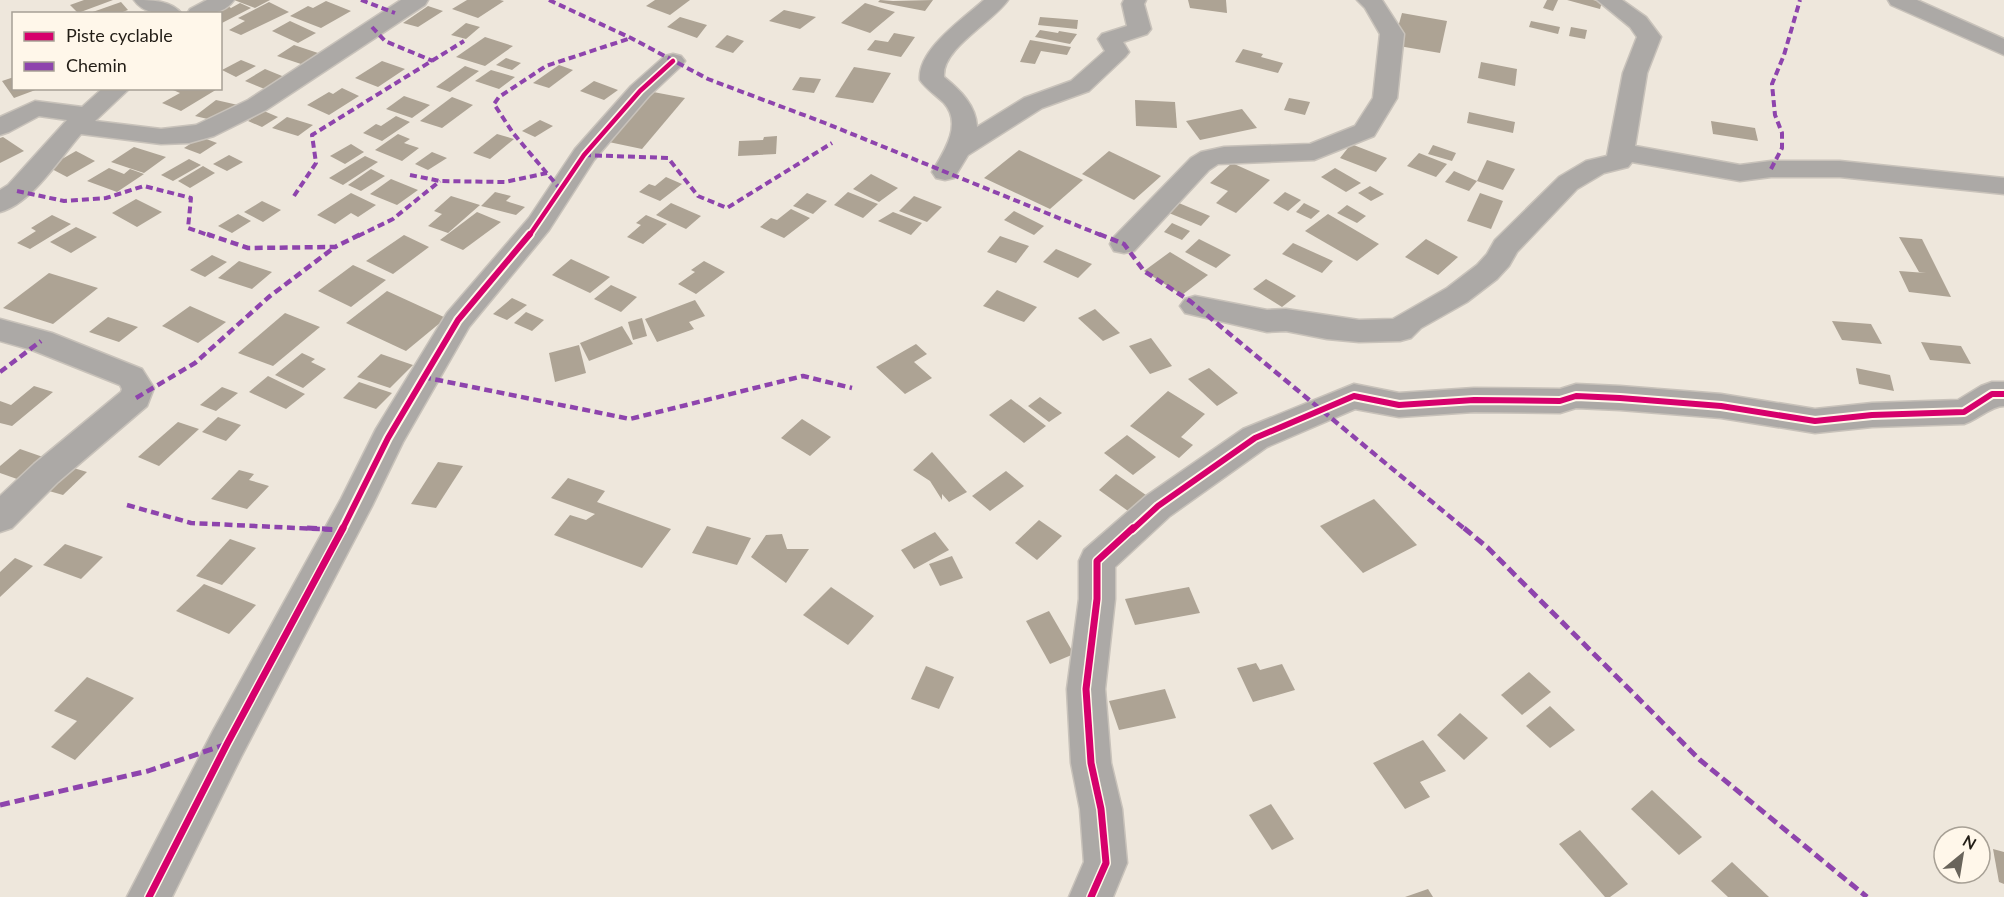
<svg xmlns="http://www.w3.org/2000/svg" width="2004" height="897" viewBox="0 0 2004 897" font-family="Lato,sans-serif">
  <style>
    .building { fill: #ada394 }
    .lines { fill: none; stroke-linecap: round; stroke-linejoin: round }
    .minor-casing { stroke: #c8c2ba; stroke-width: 3 }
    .minor { fill: #aca9a6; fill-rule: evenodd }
    .quiet-far2 { stroke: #8e44ad; stroke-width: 4; stroke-dasharray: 7 4; stroke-linecap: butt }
    .quiet-far1 { stroke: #8e44ad; stroke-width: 4.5; stroke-dasharray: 8 4.5; stroke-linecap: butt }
    .quiet { stroke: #8e44ad; stroke-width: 5; stroke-dasharray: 10 5; stroke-linecap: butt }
    .cycleway-far2-casing { stroke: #fff7ea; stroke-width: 8 }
    .cycleway-far1-casing { stroke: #fff7ea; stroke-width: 10 }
    .cycleway-casing { stroke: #fff7ea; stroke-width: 10 }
    .cycleway-far2 { stroke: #d6006c; stroke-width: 4.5 }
    .cycleway-far1 { stroke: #d6006c; stroke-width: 6 }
    .cycleway { stroke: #d6006c; stroke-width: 7 }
  </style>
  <rect width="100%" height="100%" fill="#eee7dc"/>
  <g class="building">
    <polygon points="84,0 113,0 78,13 70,5"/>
    <polygon points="234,0 270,0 255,8"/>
    <polygon points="467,0 500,0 504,1 478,18 452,9"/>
    <polygon points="655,0 690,0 670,15 646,6"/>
    <polygon points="880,0 893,1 933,0 925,11 878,2"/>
    <polygon points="1188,0 1226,0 1227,13 1190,8"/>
    <polygon points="1547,0 1558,0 1553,11 1543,8"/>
    <polygon points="1567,0 1593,0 1602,2 1600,9"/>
    <polygon points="326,1 351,11 321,28 290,16 308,6 313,8"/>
    <polygon points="121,2 128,10 117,14 87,14"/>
    <polygon points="269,2 289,12 241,35 229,30 245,21 238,18"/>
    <polygon points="240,3 251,8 220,24 220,14 208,14 226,5 231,8"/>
    <polygon points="865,3 895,12 870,33 841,23"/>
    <polygon points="428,6 443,11 418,27 403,23"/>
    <polygon points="784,10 816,17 800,29 769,21"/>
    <polygon points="1402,13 1447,21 1440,53 1393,45"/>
    <polygon points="680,17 707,25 697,38 667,27"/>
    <polygon points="1040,17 1078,20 1077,29 1038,25"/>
    <polygon points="290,21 316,33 298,43 272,31"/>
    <polygon points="1531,21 1560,27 1558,34 1529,27"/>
    <polygon points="466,23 480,27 466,39 451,35"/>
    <polygon points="1571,27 1587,30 1585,39 1569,36"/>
    <polygon points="1040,30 1058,33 1059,31 1077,34 1070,44 1035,37"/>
    <polygon points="894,33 915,37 901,57 867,50 875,40 888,42"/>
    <polygon points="727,35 744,41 733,53 715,47"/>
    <polygon points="485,37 513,46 485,66 456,57"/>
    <polygon points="1030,40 1071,47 1067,55 1041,51 1035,64 1020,62"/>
    <polygon points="294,45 324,55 307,66 277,56"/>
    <polygon points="1243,49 1263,54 1261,57 1283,63 1278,73 1235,62"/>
    <polygon points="506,58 521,63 512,70 496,65"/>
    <polygon points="241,60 256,66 236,77 222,70"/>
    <polygon points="382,61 405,69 378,87 355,78"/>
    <polygon points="1481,62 1517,69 1515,86 1478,78"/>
    <polygon points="559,65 573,70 549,88 533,83"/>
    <polygon points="465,66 479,71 450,92 436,87"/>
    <polygon points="854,67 891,73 873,103 835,97"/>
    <polygon points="265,69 287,78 267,90 245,81"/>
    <polygon points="491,70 515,77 499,89 475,81"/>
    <polygon points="14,77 14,88 38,89 14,98 2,81"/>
    <polygon points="800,77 821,79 814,93 792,90"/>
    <polygon points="594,81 618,90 604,100 580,91"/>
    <polygon points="175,88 219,88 181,111 162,103 180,93 173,90"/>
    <polygon points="342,88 359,96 329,115 307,105 329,92 333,94"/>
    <polygon points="648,91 685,98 642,149 604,141"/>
    <polygon points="404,96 430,105 412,118 386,109"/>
    <polygon points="452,97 473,105 442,128 420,121"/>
    <polygon points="1289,98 1310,102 1305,115 1284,110"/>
    <polygon points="216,100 238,105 216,121 195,116"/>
    <polygon points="1135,100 1175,102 1177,128 1136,126"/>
    <polygon points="1242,109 1257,128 1200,140 1186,121"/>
    <polygon points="264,111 278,117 262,127 248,121"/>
    <polygon points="1469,112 1515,122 1513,133 1467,123"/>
    <polygon points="396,116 410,122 382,141 363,133 376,124 381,126"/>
    <polygon points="287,117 313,125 298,136 272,128"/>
    <polygon points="540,120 553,126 535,137 522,131"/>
    <polygon points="1711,121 1755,128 1758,141 1713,134"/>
    <polygon points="398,134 410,139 404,143 419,148 402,161 375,150"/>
    <polygon points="497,134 514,139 490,159 473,153"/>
    <polygon points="777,136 776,154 738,156 739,141 763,140 764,137"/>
    <polygon points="3,137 24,151 0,163 0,138"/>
    <polygon points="201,137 217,143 200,154 184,148"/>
    <polygon points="351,144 364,152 345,164 330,156"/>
    <polygon points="1351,144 1387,158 1376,172 1340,158"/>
    <polygon points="1433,145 1456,153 1452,161 1428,154"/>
    <polygon points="134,147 166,157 144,173 111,162"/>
    <polygon points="1019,150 1083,180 1050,209 984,178"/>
    <polygon points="76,151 95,161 67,177 48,167"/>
    <polygon points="1109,151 1161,176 1134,200 1082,174"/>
    <polygon points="432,152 447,158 428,170 415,164"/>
    <polygon points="1419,153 1447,164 1436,177 1407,166"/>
    <polygon points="229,155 243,162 227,171 213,164"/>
    <polygon points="365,156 378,162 343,185 329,178"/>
    <polygon points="189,159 201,165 173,181 161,175"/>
    <polygon points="1487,160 1515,169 1503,190 1477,181"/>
    <polygon points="1232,163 1270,180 1236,213 1216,203 1228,191 1210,183"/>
    <polygon points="203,166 215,173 190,188 178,181"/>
    <polygon points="109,168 124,174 130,169 144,174 117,192 87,181"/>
    <polygon points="1335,168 1361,183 1346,192 1321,177"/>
    <polygon points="371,169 385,176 361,191 348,185"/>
    <polygon points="1454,171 1477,181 1469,191 1445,182"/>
    <polygon points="871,174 898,188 879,202 853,189"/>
    <polygon points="666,177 682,184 660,201 639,192 649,184 655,186"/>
    <polygon points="391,179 418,190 397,205 370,194"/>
    <polygon points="1370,186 1384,194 1371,201 1358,193"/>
    <polygon points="495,192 511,196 506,201 525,207 516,215 481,206"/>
    <polygon points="848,192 878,204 863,218 834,205"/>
    <polygon points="1285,192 1301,200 1288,211 1273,203"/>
    <polygon points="351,193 376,205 358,217 351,213 335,224 317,215"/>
    <polygon points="807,193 827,201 813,214 793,206"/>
    <polygon points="1480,193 1503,201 1491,229 1467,221"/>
    <polygon points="451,196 480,205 448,233 428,226 442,214 434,211"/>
    <polygon points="914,196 942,207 927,222 899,211"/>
    <polygon points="136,199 162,212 137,227 112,213"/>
    <polygon points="262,201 281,210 263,222 244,212"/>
    <polygon points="1174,201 1210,216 1201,226 1164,211"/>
    <polygon points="671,203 701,216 686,229 656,215"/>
    <polygon points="1304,203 1320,211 1311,219 1296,212"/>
    <polygon points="1347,205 1366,216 1357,223 1337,213"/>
    <polygon points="791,209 810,218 784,238 760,227 771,218 777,220"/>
    <polygon points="1014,211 1044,226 1034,235 1004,220"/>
    <polygon points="477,212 501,222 463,250 440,240"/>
    <polygon points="893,212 922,223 911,235 878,221"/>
    <polygon points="238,214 251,221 232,233 218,226"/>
    <polygon points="1328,214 1379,244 1357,261 1305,231"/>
    <polygon points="52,215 71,224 30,249 17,243 36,231 31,228"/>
    <polygon points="646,215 667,224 643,244 627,237 641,225 636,223"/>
    <polygon points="1172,223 1190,231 1182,240 1164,232"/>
    <polygon points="76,227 97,237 71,253 50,242"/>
    <polygon points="404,235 429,247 393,274 366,261"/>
    <polygon points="1000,236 1029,246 1016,263 987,252"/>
    <polygon points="1899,237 1922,239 1951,297 1909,292 1899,271 1926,273 1919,272"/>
    <polygon points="1199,239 1231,255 1216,268 1185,252"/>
    <polygon points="1426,239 1458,257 1438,275 1405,257"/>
    <polygon points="1293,243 1333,261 1322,273 1282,254"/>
    <polygon points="1056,249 1092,264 1078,278 1043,262"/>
    <polygon points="1170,252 1208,275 1182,295 1144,271"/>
    <polygon points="212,255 227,262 205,277 190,270"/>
    <polygon points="571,259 610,277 590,293 552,275"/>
    <polygon points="239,261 272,272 252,289 218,278"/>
    <polygon points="704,261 725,272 696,294 678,284 695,272 691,270"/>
    <polygon points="353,265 386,280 351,307 318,291"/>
    <polygon points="49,273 98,288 53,324 3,308"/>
    <polygon points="1266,279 1296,296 1282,307 1253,289"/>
    <polygon points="611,285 637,297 621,312 594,299"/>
    <polygon points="997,290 1037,307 1024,322 983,306"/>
    <polygon points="387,291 446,318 406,351 346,323"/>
    <polygon points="512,298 527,305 507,320 493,314"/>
    <polygon points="695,300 705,316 689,322 694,329 657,342 645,319"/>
    <polygon points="190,306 226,322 198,343 162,326"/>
    <polygon points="1095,309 1120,333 1103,341 1078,318"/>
    <polygon points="526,312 544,320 532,331 514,323"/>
    <polygon points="285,313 320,327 273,366 238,353"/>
    <polygon points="108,317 138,327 119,342 89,332"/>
    <polygon points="642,318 647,336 633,340 628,322"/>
    <polygon points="1832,321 1871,324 1882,344 1842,340"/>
    <polygon points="622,326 633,344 589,361 580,343"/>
    <polygon points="1151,338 1172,366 1150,374 1129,346"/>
    <polygon points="1921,342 1961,346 1971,364 1930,360"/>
    <polygon points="916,344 927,354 914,362 932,378 905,394 876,367"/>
    <polygon points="579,345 586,373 555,382 549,353"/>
    <polygon points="302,353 315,359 311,362 326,369 303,388 275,375"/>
    <polygon points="381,354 413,365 390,388 357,377"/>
    <polygon points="1209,368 1238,393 1217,406 1188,379"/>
    <polygon points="1856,368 1890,375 1894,391 1859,384"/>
    <polygon points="268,376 305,394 286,409 249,392"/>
    <polygon points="359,382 392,393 376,409 343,398"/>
    <polygon points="34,386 53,392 12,426 0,423 0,401 11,405"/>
    <polygon points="222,387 238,393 216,411 200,405"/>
    <polygon points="1168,391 1205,414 1181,437 1193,445 1179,458 1130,426"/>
    <polygon points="1040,397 1062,413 1049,422 1028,406"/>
    <polygon points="1011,399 1046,426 1024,443 989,415"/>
    <polygon points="218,417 241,425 226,441 202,432"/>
    <polygon points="802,419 831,437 810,456 781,438"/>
    <polygon points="178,422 199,429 159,466 138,457"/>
    <polygon points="1127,435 1156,457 1133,475 1104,453"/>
    <polygon points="20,449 43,457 17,479 0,473 0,466"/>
    <polygon points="932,452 967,492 949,502 942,494 942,500 930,481 913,470"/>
    <polygon points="438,462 463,466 436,508 411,504"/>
    <polygon points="67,466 87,472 63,495 42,489"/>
    <polygon points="239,470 254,474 249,480 269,486 247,509 211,499"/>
    <polygon points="1006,471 1024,486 990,511 972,496"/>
    <polygon points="1116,474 1153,500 1135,516 1099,490"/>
    <polygon points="568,478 605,491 597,502 671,529 642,568 554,535 570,515 586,520 595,514 551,498"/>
    <polygon points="1374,499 1417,545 1363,573 1320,526"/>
    <polygon points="1039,520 1062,536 1037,560 1015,543"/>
    <polygon points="707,526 751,538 737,565 692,553"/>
    <polygon points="935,532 949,550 914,569 901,550"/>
    <polygon points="782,534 787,549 809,549 786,583 751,557 766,535"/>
    <polygon points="230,539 256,548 222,585 196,576"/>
    <polygon points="65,544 103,557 81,579 43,565"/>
    <polygon points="952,556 963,578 940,586 929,564"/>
    <polygon points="15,558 33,566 0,597 0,572"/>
    <polygon points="204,584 256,605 229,634 176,611"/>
    <polygon points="831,587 874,616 848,645 803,615"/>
    <polygon points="1189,587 1200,613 1135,625 1125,599"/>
    <polygon points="1049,611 1074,654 1050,664 1026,621"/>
    <polygon points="1256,663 1260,670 1282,664 1295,690 1253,702 1237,668"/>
    <polygon points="926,666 954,677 939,709 911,699"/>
    <polygon points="1529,672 1551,692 1522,715 1501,695"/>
    <polygon points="87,677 134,698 75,760 51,747 77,721 54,711"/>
    <polygon points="1165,689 1176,718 1119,730 1109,701"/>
    <polygon points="1550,706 1575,730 1550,748 1526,726"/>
    <polygon points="1460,713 1488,738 1464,760 1437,735"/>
    <polygon points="1423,740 1446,771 1420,782 1430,797 1405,809 1373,763"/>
    <polygon points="1652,790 1702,837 1679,855 1631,809"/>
    <polygon points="1271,804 1294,839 1272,850 1249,815"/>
    <polygon points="1580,830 1628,884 1610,897 1605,897 1559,844"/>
    <polygon points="1993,849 2004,852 2004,884 1999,882"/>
    <polygon points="1732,862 1769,897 1728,897 1711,881"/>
    <polygon points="1428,889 1433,897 1405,897"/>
  </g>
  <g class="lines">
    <defs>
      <g id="minor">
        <path d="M134 0C151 0 171 0 182 14 165 14 145 16 134 0Z"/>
        <path d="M207 0H234C223 16 204 14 187 14L190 9Z"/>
        <path d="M401 0H428L425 5 266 110 214 136 189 143 161 144 81 134C60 158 31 204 0 212V190L8 185 67 120 39 116 9 132 0 135V117L35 101 82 107 103 88H130L95 121 161 129 196 125 248 100Z"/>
        <path d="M984 0H1008C993 22 941 49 944 77 960 90 976 105 977 127L1024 98 1071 81 1105 51 1098 39 1102 34 1127 26 1122 4 1124 0H1146L1144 4 1151 29 1147 34 1123 42 1129 52 1125 57 1089 91 1042 108 968 155 954 178 945 180 936 178 932 172C944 152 963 124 944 103 936 95 926 89 920 80 917 50 963 19 984 0Z"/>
        <polygon points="1357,0 1382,0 1404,34 1397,98 1374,136 1314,160 1218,164 1209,170 1134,251 1124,253 1114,251 1110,244 1114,237 1191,158 1201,152 1224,147 1310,144 1355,126 1373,98 1380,34 1365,8"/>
        <polygon points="1597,0 1622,0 1646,17 1661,37 1647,73 1635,146 1740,165 1771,161 1840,161 2004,178 2004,194 1840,177 1771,177 1740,181 1632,162 1628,167 1604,173 1577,189 1517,252 1509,266 1497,279 1467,302 1421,328 1411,338 1400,341 1359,342 1327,339 1286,331 1267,332 1185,313 1180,306 1185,299 1195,296 1267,310 1286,309 1359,320 1393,319 1447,288 1477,265 1487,254 1495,240 1559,177 1586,161 1607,156 1623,73 1637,37 1630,27"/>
        <polygon points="1888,0 1917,0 2004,39 2004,55 1891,5"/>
        <polygon points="673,54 681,56 685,61 681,66 649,96 594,160 549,230 469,327 403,442 372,506 241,757 172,897 127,897 213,731 341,499 376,429 447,313 529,218 575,149 631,86 665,56"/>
        <polygon points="0,319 52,333 142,369 154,388 147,406 58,482 12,528 0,532 0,496 34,464 121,392 122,389 120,385 32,350 0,341"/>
        <path d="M1992 382H2004V406C1991 406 1977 420 1964 424L1872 427 1815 433 1721 418 1620 410 1576 408 1560 413 1474 412 1399 417 1355 409 1267 447 1170 516 1115 567V599L1105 689 1111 763 1122 809 1127 863 1113 897H1069L1084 862 1080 809 1071 763 1067 689 1079 599V561L1084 550 1146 496 1243 429 1354 384 1399 393 1474 388 1560 389 1576 384 1620 386 1721 394 1815 409 1872 403 1958 400 1981 386Z"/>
      </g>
    </defs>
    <use href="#minor" class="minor-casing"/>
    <use href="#minor" class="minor"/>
    <g class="quiet-far2">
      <polyline points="361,0 395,13"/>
      <polyline points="549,0 631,38 708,79 825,123 1103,236"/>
      <polyline points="372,27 385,41 433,61"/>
      <polyline points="584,155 668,158 698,196 727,208 832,143"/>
      <polyline points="1771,169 1782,148 1782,133 1775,115 1772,84 1784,55 1800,0"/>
      <polyline points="410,175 440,181 505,182 547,173"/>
      <polyline points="561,190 513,133 494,104 499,97 546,66 631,38"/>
      <polyline points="17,191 64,201 106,198 144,186 191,198 188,228 211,236"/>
      <polyline points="294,196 316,163 312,135 464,41"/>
      <polyline points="358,236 393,219 440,181"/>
    </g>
    <g class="quiet-far1">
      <polyline points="207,234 248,248 335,247 361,234"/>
      <polyline points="1099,234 1124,244 1144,271 1190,301 1466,530"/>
      <polyline points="0,372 41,341"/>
      <polyline points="423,377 630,419 803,376 852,388"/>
      <polyline points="136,398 195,363 270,296 335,247"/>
      <polyline points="127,505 191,523 339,530"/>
    </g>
    <g class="quiet">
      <polyline points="307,528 342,530"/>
      <polyline points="1464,528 1488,548 1700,760 1867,897"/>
      <polyline points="0,805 148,771 227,744"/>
    </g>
    <defs>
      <polyline id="cycleway-far2" points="529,236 584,155 640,91 673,61"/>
      <g id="cycleway-far1">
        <polyline points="342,530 388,438 458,320 530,234"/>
        <polyline points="1132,530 1158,506 1255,438 1354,396 1399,405 1474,400 1560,401 1576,396 1620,398 1721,406 1815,421 1872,415 1964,412 1992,394 2004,394"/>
      </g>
      <g id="cycleway">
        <polyline points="149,897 227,744 343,528"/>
        <polyline points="1091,897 1106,863 1101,809 1091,763 1086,689 1097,599 1097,561 1133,528"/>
      </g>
    </defs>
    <use href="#cycleway-far2" class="cycleway-far2-casing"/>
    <use href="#cycleway-far1" class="cycleway-far1-casing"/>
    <use href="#cycleway" class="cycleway-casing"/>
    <use href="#cycleway-far2" class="cycleway-far2"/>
    <use href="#cycleway-far1" class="cycleway-far1"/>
    <use href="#cycleway" class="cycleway"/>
  </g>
  <rect x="12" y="12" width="210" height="78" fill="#fff7ea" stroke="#a7a095" stroke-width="1.5"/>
  <rect x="24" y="32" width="30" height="9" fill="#d6006c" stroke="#a7a095" stroke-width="1.5"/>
  <text x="66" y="42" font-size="18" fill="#221d16">Piste cyclable</text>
  <rect x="24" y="62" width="30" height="9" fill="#8e44ad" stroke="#a7a095" stroke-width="1.5"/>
  <text x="66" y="72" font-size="18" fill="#221d16">Chemin</text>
  <g transform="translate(1962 855) rotate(30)"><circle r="28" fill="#fff7ea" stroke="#a7a095" stroke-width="1.5"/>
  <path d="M0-4.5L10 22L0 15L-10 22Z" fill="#69645b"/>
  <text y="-9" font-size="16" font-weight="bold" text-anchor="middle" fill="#221d16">N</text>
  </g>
</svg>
